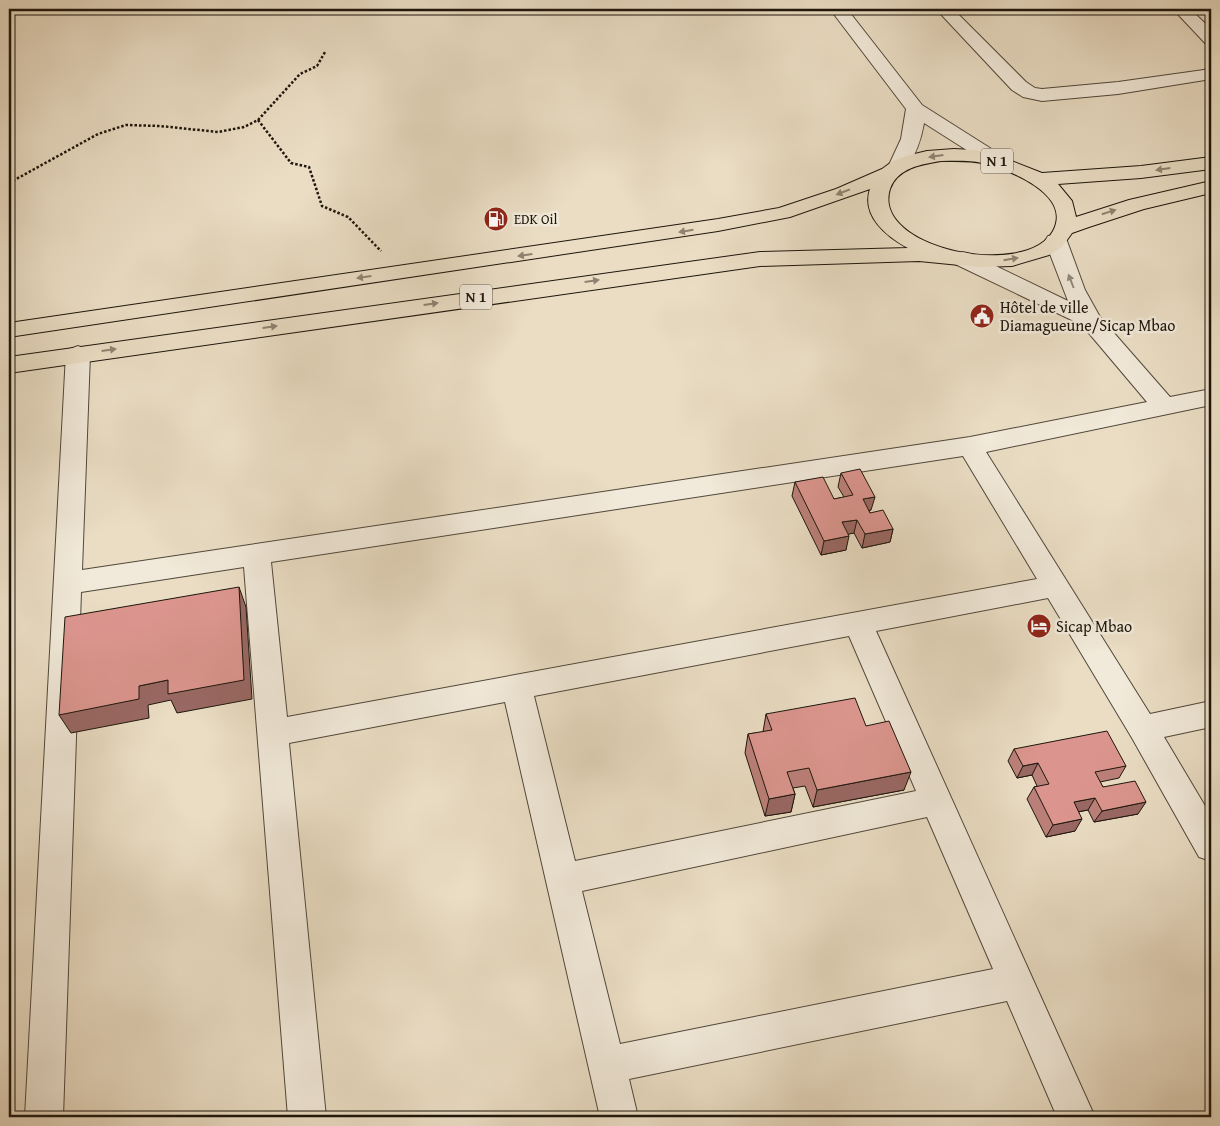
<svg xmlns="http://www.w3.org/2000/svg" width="1220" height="1126" viewBox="0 0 1220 1126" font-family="'Gentium Book Plus',serif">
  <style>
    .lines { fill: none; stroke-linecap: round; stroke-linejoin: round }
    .minor-casing { stroke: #50483a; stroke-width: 2 }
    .highway-casing { stroke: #1d160c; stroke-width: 2 }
    .path { stroke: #1d160c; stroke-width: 2.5; stroke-dasharray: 2.5 2; stroke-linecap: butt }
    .minor { fill: #f1e9d9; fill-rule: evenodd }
    .highway { fill: #eaddc4; fill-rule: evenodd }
    .wall { fill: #bc807a; stroke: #1d160c }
    .shaded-wall { fill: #996863; stroke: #1d160c }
    .building { fill: #db958e; stroke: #1d160c }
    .oneway { fill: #8e8371 }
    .oneway2 { fill: #928a7d }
    .labels { text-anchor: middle; stroke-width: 5; stroke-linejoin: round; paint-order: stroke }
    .far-poi-label { font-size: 14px; fill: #1d160c; stroke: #f1e9d9; text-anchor: start }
    .shield { fill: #f1e9d9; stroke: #5d554a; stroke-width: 1 }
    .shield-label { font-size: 15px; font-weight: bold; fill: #1d160c }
    .poi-label { font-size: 16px; fill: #1d160c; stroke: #f1e9d9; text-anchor: start }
  </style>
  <rect width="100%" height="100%" fill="#eaddc4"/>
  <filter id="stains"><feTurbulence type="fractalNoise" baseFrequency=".004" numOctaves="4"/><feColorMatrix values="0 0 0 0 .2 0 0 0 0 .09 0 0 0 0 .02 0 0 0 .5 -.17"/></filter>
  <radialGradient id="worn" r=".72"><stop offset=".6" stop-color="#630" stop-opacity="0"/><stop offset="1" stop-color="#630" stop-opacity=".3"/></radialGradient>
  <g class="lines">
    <defs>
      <g id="minor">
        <path d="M830 9H847L922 105 1001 155 1004 159 1001 163 994 165 987 163 924 123C921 141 915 156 905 171L898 173 891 171 888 167 901 139 906 109Z"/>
        <polygon points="936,9 953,9 1026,82 1035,88 1042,89 1118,82 1211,69 1211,79 1118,94 1042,101 1023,97 1012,90"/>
        <polygon points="1173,9 1190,9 1211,29 1211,44 1205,43"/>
        <path d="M1056 235 1064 236 1067 241 1085 290 1100 317 1170 397 1211 389V405L986 452 1150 714 1211 701V727L1164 737 1211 816V861L1199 857 1132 738 1048 598 876 631 1095 1117H1057L1007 1001 629 1079 638 1117H600L505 702 289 743 326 1117H288L244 567 81 592 63 1117H25L66 354 70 349 78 346 86 349 90 354 82 570 970 437 1147 402 1082 325 955 264 952 259 955 254 963 252 971 254 1068 301 1045 241 1048 236ZM963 456 1037 579 287 717 271 562ZM849 636 916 791 575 861 534 696ZM927 817 993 969 620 1044 582 891Z"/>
      </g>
      <path id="highway" d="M954 149 974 150 996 155 1042 173 1141 166 1211 157V169L1141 178 1058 184 1072 201 1076 217 1129 200 1211 181V193L1144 209 1089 227 1072 233 1062 247 1049 255 1012 266 980 267 919 261 760 266 9 373V357L760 252 908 248C887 237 861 216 870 189L790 217 718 231 9 337V323L718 219 779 208 836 189 882 169 893 161 906 156 927 151ZM941 161C955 161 969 160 982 163 1008 169 1073 194 1053 231 1026 280 871 249 890 189 897 168 922 164 941 161Z"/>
    </defs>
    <use href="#minor" class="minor-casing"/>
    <use href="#highway" class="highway-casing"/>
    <g class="path">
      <polyline points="258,120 291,163 309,167 322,206 348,217 381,251"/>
      <polyline points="9,183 98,134 126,125 160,126 218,132 244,127 258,120 300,74 317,66 325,52"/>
    </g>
    <use href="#minor" class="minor"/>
    <use href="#highway" class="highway"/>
  </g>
  <g class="wall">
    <polygon points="841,473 871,510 869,511 870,513 893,529 890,542 862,548 854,533 848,534 846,550 821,555 792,496 795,482 834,499 844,497 838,487"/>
    <polygon points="1211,567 1211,575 1209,572"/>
    <polygon points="766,714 866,726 904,790 813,807 805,786 793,788 795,794 791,812 765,816 745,753 748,734 763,732"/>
    <polygon points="1014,749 1126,766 1119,778 1100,782 1103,787 1138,814 1094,822 1088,810 1078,812 1075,831 1046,837 1027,799 1034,787 1037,786 1032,775 1017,778 1008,761"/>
  </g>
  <g class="shaded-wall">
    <polygon points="875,497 871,510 860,512 863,499"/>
    <polygon points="857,520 854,533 839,536 842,522"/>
    <polygon points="893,529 890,542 862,548 865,534"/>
    <polygon points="849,536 846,550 821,555 824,541"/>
    <polygon points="239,587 246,607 252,699 177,713 171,700 148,705 149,718 71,733 59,715 139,686 168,680"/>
    <polygon points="1038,763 1032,775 1017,778 1023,766"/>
    <polygon points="911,772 904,790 813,807 817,790"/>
    <polygon points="795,794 791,812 765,816 769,799"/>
    <polygon points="1095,798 1088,810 1066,814 1074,802"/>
    <polygon points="1146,802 1138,814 1094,822 1102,811"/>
    <polygon points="1082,819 1075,831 1046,837 1053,825"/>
  </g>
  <g class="building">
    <polygon points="860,469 875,497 863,499 870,513 883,510 893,529 865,534 857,520 842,522 849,536 824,541 795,482 823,477 834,499 853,495 841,473"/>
    <polygon points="239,587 244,680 168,694 168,680 139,686 139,699 59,715 65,617"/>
    <polygon points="855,698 866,726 889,721 911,772 817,790 809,768 787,772 795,794 769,799 748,734 772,730 766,714"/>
    <polygon points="1107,731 1126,766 1095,772 1103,787 1135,781 1146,802 1102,811 1095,798 1074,802 1082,819 1053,825 1034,787 1049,784 1038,763 1023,766 1014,749"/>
  </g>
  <defs><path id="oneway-solid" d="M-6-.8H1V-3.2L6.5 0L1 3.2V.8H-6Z" transform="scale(1.25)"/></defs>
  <g class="oneway">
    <use href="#oneway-solid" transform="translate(936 156) rotate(172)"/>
    <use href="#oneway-solid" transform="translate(1163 169) rotate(172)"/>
    <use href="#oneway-solid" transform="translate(843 192) rotate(159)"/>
    <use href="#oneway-solid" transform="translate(1109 212) rotate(-17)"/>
    <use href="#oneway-solid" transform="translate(686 231) rotate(171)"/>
    <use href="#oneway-solid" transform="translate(525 255) rotate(172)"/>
    <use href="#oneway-solid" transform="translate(1011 259) rotate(-9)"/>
    <use href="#oneway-solid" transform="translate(364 277) rotate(172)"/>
    <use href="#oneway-solid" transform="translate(592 281) rotate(-8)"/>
    <use href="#oneway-solid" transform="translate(431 304) rotate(-8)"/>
    <use href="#oneway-solid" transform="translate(270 327) rotate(-8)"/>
    <use href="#oneway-solid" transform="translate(109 350) rotate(-8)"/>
  </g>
  <use class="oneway2" href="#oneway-solid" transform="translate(1071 281) rotate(-111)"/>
  <defs>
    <symbol id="fuel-disc" viewBox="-11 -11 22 22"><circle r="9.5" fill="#8f2418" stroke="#f1e9d9"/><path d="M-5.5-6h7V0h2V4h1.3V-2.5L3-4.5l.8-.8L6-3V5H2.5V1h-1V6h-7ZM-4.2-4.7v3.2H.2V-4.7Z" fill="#fff"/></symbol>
    <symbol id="civic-disc" viewBox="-11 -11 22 22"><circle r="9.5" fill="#8f2418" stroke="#f1e9d9"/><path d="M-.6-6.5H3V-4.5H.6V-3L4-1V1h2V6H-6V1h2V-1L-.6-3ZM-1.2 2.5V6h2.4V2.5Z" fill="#fff"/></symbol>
    <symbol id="hotel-disc" viewBox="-11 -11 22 22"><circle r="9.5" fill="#8f2418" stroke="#f1e9d9"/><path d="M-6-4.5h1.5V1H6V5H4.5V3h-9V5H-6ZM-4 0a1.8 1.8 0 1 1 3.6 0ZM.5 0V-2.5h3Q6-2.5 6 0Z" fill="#fff"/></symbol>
  </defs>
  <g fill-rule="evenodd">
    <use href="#fuel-disc" x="482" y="205" width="28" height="28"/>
    <use href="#civic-disc" x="968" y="302" width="28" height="28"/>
    <use href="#hotel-disc" x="1025" y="612" width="28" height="28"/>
  </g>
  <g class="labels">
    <g class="far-poi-label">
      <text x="514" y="224">EDK Oil</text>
    </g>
    <g class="shield">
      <rect x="981" y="148.5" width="32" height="25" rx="4"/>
      <rect x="460" y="284.5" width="32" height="25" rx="4"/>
    </g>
    <g class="shield-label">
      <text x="997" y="166">N 1</text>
      <text x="476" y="302">N 1</text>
    </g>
    <g class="poi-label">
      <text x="1000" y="313">Hôtel de ville<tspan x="1000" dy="18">Diamagueune/Sicap Mbao</tspan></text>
      <text x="1056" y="632">Sicap Mbao</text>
    </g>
  </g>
  <rect width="1220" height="1126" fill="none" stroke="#eaddc4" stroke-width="30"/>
  <rect x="10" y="10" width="1200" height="1106" fill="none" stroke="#1d160c" stroke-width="2.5"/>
  <rect x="15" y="15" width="1190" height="1096" fill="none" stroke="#1d160c"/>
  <rect width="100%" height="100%" filter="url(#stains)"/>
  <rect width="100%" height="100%" fill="url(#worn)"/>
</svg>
